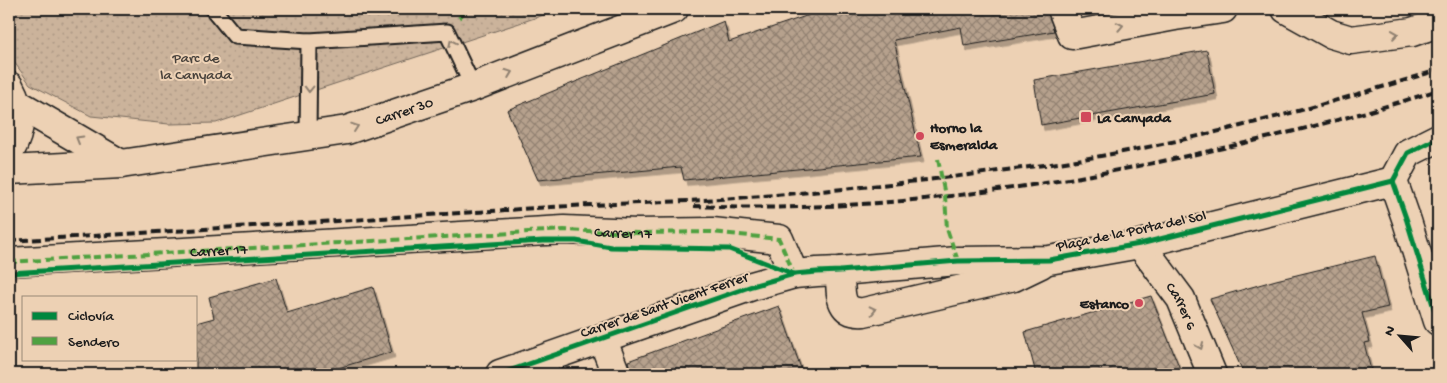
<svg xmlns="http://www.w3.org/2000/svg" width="1447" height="383" viewBox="0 0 1447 383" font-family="'Gochi Hand',sans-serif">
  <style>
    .park { fill: url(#park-dots); stroke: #74685c }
    .building { fill: url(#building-cross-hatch); stroke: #1c1c1c; filter: url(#shadow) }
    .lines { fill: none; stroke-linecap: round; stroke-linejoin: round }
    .lane-casing { stroke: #1c1c1c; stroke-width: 19 }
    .street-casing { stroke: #1c1c1c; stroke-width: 31 }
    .lane { stroke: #edd1b4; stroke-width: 15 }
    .street { stroke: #edd1b4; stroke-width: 28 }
    .rail { stroke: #1c1c1c; stroke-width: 4; stroke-dasharray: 8 4; stroke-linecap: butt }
    .quiet { stroke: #4fa141; stroke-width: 4; stroke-dasharray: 8 4; stroke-linecap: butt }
    .cycleway-casing { stroke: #edd1b4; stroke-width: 8 }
    .cycleway { stroke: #00873e; stroke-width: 5 }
    .oneway { stroke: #8f8070 }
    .poi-dot { fill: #d1495b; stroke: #edd1b4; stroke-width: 2 }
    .labels { text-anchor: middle; stroke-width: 4; stroke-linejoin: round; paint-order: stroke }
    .park-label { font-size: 15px; fill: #48423c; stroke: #edd1b4 }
    .street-label { font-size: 15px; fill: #1c1c1c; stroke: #edd1b4 }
    .poi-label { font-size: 15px; font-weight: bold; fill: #1c1c1c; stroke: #edd1b4; text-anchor: start }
  </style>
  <defs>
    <pattern id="park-dots" width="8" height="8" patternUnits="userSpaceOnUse" patternTransform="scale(1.25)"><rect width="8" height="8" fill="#cbb39b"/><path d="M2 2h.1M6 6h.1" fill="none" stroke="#ae9985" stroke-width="1.8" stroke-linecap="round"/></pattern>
    <pattern id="building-cross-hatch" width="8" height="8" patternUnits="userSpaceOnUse" patternTransform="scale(1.25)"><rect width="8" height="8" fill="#b6a18d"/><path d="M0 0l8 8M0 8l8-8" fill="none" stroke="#938272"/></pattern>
    <filter id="shadow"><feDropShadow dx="3" dy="5.5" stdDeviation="0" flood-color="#0004"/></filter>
  </defs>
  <rect width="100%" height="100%" fill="#edd1b4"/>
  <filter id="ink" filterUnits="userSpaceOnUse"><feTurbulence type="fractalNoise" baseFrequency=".02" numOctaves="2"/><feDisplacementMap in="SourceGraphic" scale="10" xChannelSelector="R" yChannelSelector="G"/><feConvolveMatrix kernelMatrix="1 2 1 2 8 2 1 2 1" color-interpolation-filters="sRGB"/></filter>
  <g filter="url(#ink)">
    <polygon class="park" points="9,9 562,9 216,123 169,124 91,116 30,84 9,55"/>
    <g class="building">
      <polygon points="807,9 1047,9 1054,31 964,46 961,27 894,40 921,157 684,180 681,167 538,180 507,110 724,21 729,42 809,15"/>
      <polygon points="1207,50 1215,94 1041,125 1034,80"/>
      <polygon points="1375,256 1388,307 1362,313 1370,342 1364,343 1372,374 1244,374 1210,299 1276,280"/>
      <polygon points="276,278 287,313 373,287 392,352 318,374 196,374 196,323 214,318 209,297"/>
      <polygon points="1151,296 1182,374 1036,374 1025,332"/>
      <polygon points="779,306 803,374 631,374 628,361"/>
    </g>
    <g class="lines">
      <defs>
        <g id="lane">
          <polyline points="213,9 235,36 309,41 447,32 473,87"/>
          <polyline points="308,136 309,41"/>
        </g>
        <g id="street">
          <polyline points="1062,9 1072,35 1175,16 1223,9"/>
          <polyline points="1286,9 1331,34 1351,40 1412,32 1438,23"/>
          <path d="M9 86C22 110 23 129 9 153"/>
          <polyline points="18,104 121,164"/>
          <path id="s1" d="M9 170 121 164 347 130 473 87 674 9"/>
          <polyline points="1393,181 1407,221 1438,321"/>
          <polyline points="1393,181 1408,153 1438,138"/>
          <path id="s2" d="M1140 244 1181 299 1212 374"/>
          <polyline points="9,262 564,230 637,233 712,232 779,239 794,274"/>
          <path d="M840 271C841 291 837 314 864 312L1014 277 1041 264"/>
          <polyline points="602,338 616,374"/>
          <polyline points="500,374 752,286 794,274 817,272 840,271 958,261 1049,260 1140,244 1393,181"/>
        </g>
      </defs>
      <use href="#lane" class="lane-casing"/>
      <use href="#street" class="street-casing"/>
      <use href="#lane" class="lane"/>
      <use href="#street" class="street"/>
      <g class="rail">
        <path d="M694 206C862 214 1032 190 1196 154 1278 136 1359 116 1438 90"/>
        <path d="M9 241C190 230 371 219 552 207 603 204 654 203 704 200 820 193 936 180 1051 164 1182 145 1312 109 1438 70"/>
      </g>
      <g class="quiet">
        <polyline points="459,18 466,9"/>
        <polyline points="938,159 945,196 947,229 958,261"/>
        <path id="s3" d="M9 262 564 230 637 233 712 232 779 239 794 274"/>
      </g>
      <defs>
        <g id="cycleway">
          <polyline points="1393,181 1407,221 1438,321"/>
          <polyline points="1393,181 1408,153 1438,138"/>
          <polyline points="9,273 543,241 576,241 611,247 729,249 794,274"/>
          <polyline points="500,374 752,286 794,274 817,272 840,271 958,261 1049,260 1140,244 1393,181"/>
        </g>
      </defs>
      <use href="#cycleway" class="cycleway-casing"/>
      <use href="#cycleway" class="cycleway"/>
    </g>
    <defs><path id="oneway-chevron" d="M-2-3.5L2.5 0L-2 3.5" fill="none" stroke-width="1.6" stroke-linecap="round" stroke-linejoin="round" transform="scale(1.25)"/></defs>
    <g class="oneway">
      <use href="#oneway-chevron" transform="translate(1120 26) rotate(-11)"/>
      <use href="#oneway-chevron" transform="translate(1395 34) rotate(-8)"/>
      <use href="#oneway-chevron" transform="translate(452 43) rotate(-115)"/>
      <use href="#oneway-chevron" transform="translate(509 73) rotate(-21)"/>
      <use href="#oneway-chevron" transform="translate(309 89) rotate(91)"/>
      <use href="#oneway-chevron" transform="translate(355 127) rotate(-19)"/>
      <use href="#oneway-chevron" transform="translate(79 139) rotate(-150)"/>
      <use href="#oneway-chevron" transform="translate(873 310) rotate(-13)"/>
      <use href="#oneway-chevron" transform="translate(1200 346) rotate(67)"/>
    </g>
  </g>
  <g class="poi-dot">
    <rect x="1080" y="111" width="12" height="12" rx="2.5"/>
    <circle cx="920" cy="136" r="5"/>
    <circle cx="1139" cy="303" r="5"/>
  </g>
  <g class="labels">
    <g class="park-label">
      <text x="196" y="62">Parc de<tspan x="196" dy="17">la Canyada</tspan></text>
    </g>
    <g class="street-label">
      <text dy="5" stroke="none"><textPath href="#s1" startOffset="401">Carrer 30</textPath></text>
      <text transform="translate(1131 230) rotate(-12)" y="5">Plaça de la Porta del Sol</text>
      <text dy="5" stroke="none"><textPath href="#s3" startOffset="615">Carrer 17</textPath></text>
      <text dy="5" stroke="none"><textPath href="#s3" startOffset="210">Carrer 17</textPath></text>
      <text transform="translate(664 304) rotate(-19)" y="5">Carrer de Sant Vicent Ferrer</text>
      <text dy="5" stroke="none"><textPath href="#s2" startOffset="75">Carrer 6</textPath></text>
    </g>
    <g class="poi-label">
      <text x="1097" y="122">La Canyada</text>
      <text x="930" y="132">Horno la<tspan x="930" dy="17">Esmeralda</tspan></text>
      <text x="1129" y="308" text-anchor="end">Estanco</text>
    </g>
  </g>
  <rect width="1447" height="383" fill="none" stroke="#edd1b4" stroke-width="30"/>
  <rect x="15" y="15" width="1417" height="353" fill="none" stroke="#1c1c1c" stroke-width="2" filter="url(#ink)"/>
  <rect x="22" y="296" width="175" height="65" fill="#edd1b4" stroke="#998977"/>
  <rect x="32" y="312" width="25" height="8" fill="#00873e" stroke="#998977"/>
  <text x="68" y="320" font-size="15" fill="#1c1c1c">Ciclovía</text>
  <rect x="32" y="337" width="25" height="8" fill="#4fa141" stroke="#998977"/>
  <text x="68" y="346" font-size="15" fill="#1c1c1c">Sendero</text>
  <g transform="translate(1400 336) rotate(297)" stroke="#edd1b4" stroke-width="4" paint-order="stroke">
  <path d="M0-4L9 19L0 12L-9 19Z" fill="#1c1c1c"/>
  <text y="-8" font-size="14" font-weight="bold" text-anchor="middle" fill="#1c1c1c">N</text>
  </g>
</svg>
